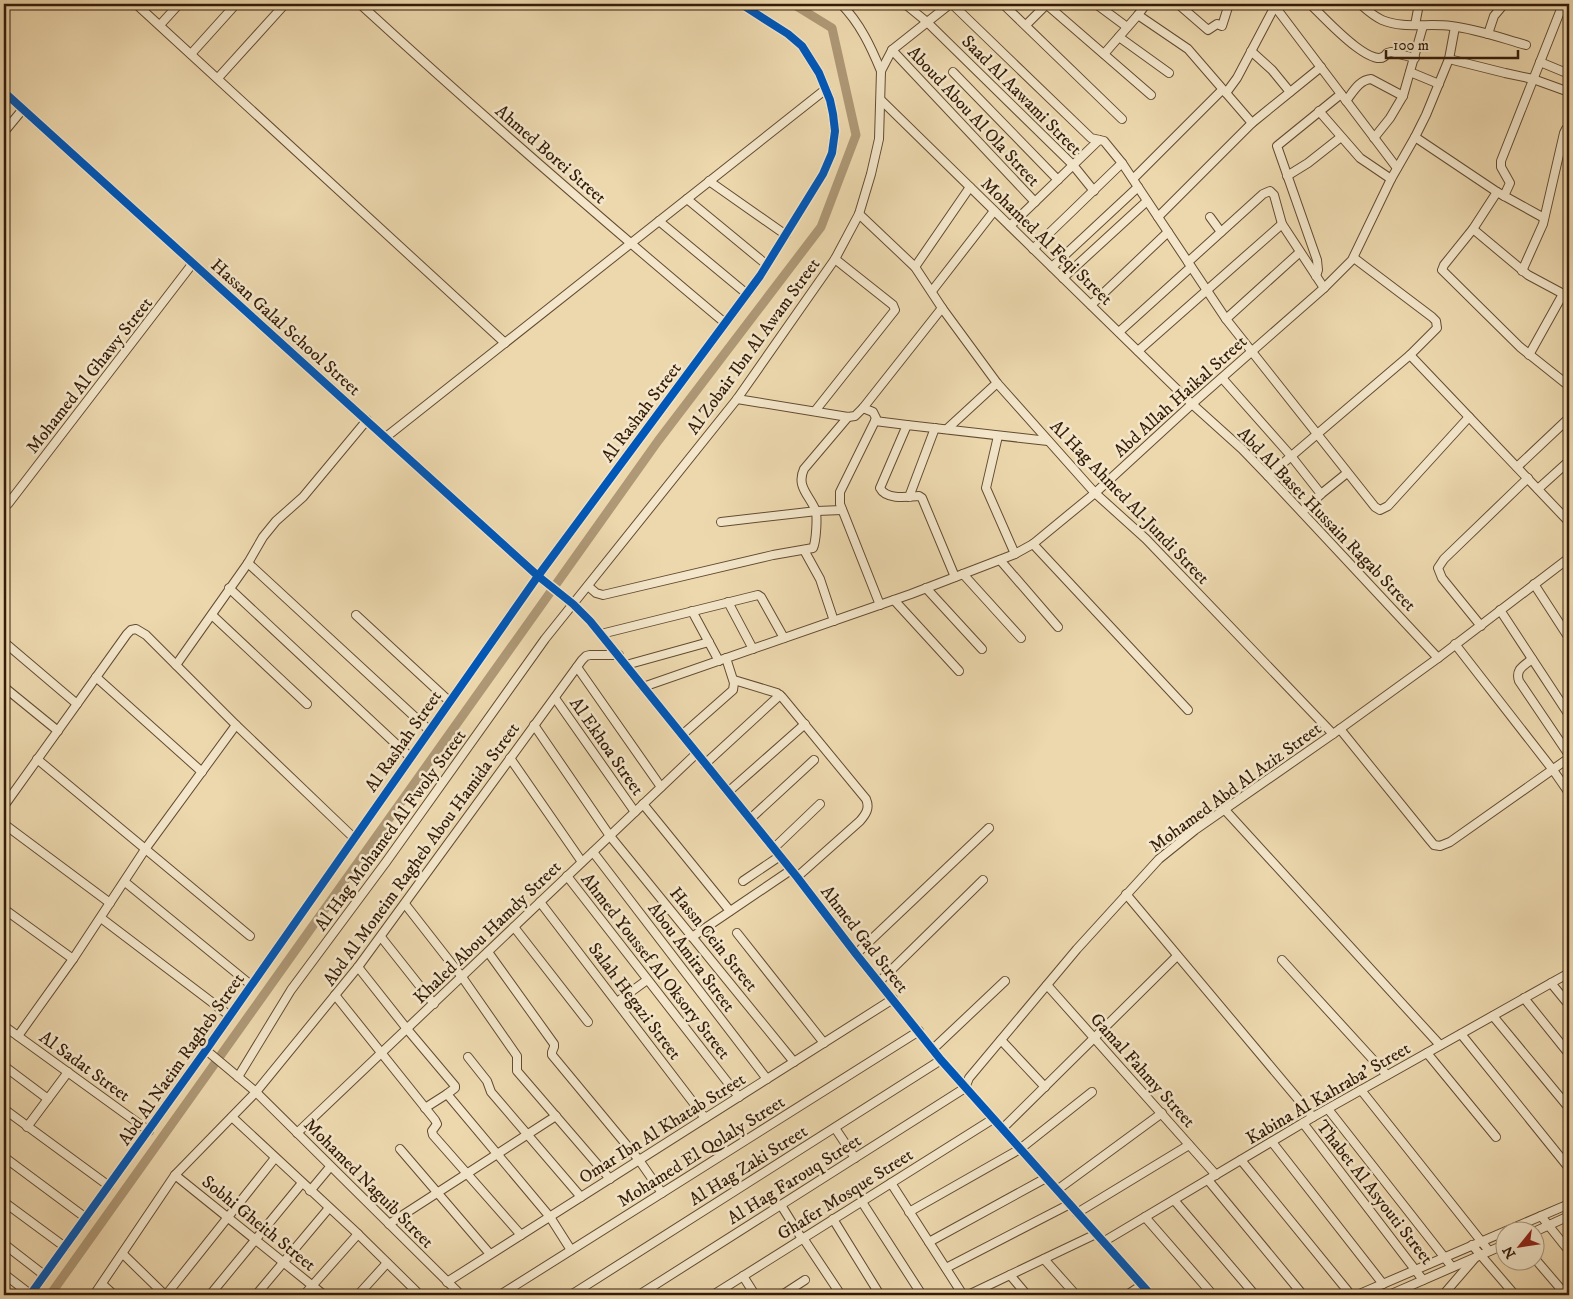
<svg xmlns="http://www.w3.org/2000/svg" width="1573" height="1299" viewBox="0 0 1573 1299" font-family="'IM FELL DW Pica',serif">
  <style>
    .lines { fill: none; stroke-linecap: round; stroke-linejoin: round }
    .canal { stroke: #ae9876; stroke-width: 9 }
    .street-casing { stroke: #634b32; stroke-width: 10 }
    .street { stroke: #f3e6ca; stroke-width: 8 }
    .cycleway-casing { stroke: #f3e6ca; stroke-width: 11 }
    .cycleway { stroke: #0057b8; stroke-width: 8 }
    .labels { text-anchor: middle; stroke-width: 5; stroke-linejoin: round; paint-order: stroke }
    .street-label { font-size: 18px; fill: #351c08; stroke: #f3e6ca }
  </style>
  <rect width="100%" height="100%" fill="#edd8ae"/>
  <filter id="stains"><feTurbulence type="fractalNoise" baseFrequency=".004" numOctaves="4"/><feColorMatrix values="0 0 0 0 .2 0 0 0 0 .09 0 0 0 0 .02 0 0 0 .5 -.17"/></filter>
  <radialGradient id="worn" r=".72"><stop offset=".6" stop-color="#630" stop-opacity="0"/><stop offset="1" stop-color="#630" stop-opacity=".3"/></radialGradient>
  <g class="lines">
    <polyline class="canal" points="50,1295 658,441 821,227 856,135 832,28 793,4"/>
    <defs>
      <g id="street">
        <polyline points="136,4 505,343"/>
        <path d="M360 4C479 113 601 219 725 323"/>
        <path d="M841 4C860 23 871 47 881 71"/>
        <polyline points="905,4 927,22 1073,165 1094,191"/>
        <polyline points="952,4 1091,138 1104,141 1122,163 1226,319 1375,507 1380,510 1388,506 1469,417"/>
        <polyline points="1003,4 1122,119"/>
        <polyline points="1046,4 1151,95"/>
        <polyline points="1096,4 1127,27"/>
        <polyline points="1178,4 1208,30 1217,24 1222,26 1229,4"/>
        <polyline points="1273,4 1397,168"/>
        <path d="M1310 4C1320 13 1376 76 1387 53L1391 52 1415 58"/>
        <path d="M1360 4C1367 10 1373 16 1382 20 1403 29 1429 23 1451 26 1477 29 1501 38 1526 45"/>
        <polyline points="1516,4 1518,4"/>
        <polyline points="1555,4 1569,11"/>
        <polyline points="1138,15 1188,49 1252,123"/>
        <polyline points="160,25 179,4"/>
        <polyline points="1026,25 1047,4"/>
        <polyline points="1415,25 1419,4"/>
        <polyline points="1488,34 1494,16 1504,4"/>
        <polyline points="1119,37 1169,73"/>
        <polyline points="892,50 1035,202"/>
        <polyline points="1251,51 1272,70 1290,92"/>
        <polyline points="191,54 236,4"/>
        <polyline points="1104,54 1138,15 1146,4"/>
        <polyline points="1449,59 1505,73 1533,79 1569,92"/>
        <polyline points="1540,62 1569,74"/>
        <polyline points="953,72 1058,180"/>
        <polyline points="1410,72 1439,84"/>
        <polyline points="218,78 285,4"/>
        <polyline points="4,92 538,576 573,604 590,621 797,877 856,954 941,1060 1151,1295"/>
        <polyline points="1226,93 1237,78 1275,6"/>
        <polyline points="881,100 1192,404 1242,449 1268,476 1438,658"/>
        <path d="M1346 101C1353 92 1359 80 1371 79L1403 96"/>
        <polyline points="1319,111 1360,158 1391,179"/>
        <polyline points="4,132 23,109"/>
        <polyline points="1415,137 1497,192 1544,218"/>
        <polyline points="1374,138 1390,118 1403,96 1423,26"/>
        <polyline points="1287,176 1308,163 1341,137"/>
        <polyline points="1133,179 1222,90"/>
        <polyline points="709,181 786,235"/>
        <polyline points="1497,192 1473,229 1444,265 1442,270 1520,347 1569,386"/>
        <polyline points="1504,196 1510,183 1501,167 1501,161 1563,4"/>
        <polyline points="687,199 767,265"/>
        <polyline points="859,214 915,267 942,308 997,383 1095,493 1146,539 1333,734"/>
        <polyline points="1158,217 1252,123 1321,67"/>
        <polyline points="1210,217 1221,232"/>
        <polyline points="659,221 747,294"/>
        <polyline points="1010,226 1099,140"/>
        <polyline points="1473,229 1528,275 1569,297"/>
        <polyline points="1033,249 1122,163"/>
        <polyline points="1188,262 1263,194 1270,191 1274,195 1282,224 1324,288"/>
        <polyline points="915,267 970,187"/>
        <polyline points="1052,267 1138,187"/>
        <polyline points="1522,271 1543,224 1564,133 1566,129 1569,128"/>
        <polyline points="1316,276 1318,270 1317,260 1277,146 1341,94"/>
        <polyline points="1063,278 1147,201"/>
        <polyline points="932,291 994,211"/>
        <polyline points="1091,305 1168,232"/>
        <polyline points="1226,319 1300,252"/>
        <polyline points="1119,332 1191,267"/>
        <polyline points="1138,351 1282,224"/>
        <polyline points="1410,355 1569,522"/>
        <polyline points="1529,355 1563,294"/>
        <polyline points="1222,378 1291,456 1321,494"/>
        <polyline points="737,399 848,417 855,416 863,408 942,308"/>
        <polyline points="863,408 873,412 876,418 875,421 840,492 840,504 880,605"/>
        <polyline points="815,411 895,310 893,305 835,259"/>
        <polyline points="875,421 907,425"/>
        <polyline points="947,429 997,383"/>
        <polyline points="998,436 986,488 1015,554"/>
        <polyline points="386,437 826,89"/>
        <polyline points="1517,467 1569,418"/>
        <polyline points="1268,476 1410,355 1437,328 1436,321 1432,317 1354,258"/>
        <polyline points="1538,489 1569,461"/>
        <polyline points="909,497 935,428"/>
        <polyline points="4,506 8,504 193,263"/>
        <polyline points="1302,512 1321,494 1347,473"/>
        <polyline points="721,522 817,511 842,510"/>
        <polyline points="1033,544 1188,710"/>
        <polyline points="804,550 820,579 834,621"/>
        <polyline points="1000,560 1058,627"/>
        <polyline points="248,563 429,730"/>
        <polyline points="963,574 1021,638"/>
        <path d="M955 577 922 498 919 496C907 497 886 500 880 488L907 425 1048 441"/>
        <polyline points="1534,584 1569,638"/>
        <path d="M588 586 596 593 603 595 773 555 813 548C816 542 818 515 815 509 809 495 796 486 804 469L848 417"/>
        <polyline points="229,588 410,757"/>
        <polyline points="926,588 982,649"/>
        <polyline points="894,600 959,671"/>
        <polyline points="728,602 753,649"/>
        <polyline points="1500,610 1569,715"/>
        <polyline points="692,611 719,661"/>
        <polyline points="212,615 307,704"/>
        <polyline points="356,615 449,701"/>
        <polyline points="1481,626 1442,578 1438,568 1444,559 1528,478"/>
        <polyline points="601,634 758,595 761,597 784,638"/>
        <polyline points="4,642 77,704"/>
        <polyline points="1455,644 1553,770 1569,793"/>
        <path d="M1532 659C1524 666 1515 669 1519 681L1569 755"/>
        <polyline points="176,665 248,563 263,537 276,521 303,497 367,420"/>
        <polyline points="626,665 709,642"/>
        <polyline points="577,667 661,787"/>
        <polyline points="96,677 202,772"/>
        <path d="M734 680 777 693 782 697 866 799C870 808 866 814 860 821L797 877"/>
        <polyline points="4,687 58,731"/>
        <polyline points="643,687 911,594 1015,554 1033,544 1095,493 1192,404 1324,288 1352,260 1391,179 1415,137 1426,115 1449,59 1455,27"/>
        <polyline points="555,698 635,812"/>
        <polyline points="534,725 610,836 794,1062"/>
        <polyline points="1340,729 1429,839 1434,845 1440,846 1450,842 1569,758"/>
        <polyline points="682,735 733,690 734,683 726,658"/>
        <polyline points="510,758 582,862"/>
        <polyline points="37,759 250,936"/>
        <polyline points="705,764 780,695"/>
        <polyline points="728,792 805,724"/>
        <polyline points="643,804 730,911"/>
        <polyline points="4,806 127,634 131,630 136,629 146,635 236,725 354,838"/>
        <polyline points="1225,810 1440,1045"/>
        <polyline points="750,819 814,760"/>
        <polyline points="4,824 110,903"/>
        <polyline points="774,848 820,804"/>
        <polyline points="593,852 767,1079"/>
        <polyline points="567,876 739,1097"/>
        <polyline points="743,881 780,856"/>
        <polyline points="125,882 251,985"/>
        <polyline points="1126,894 1313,1117"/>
        <polyline points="540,902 705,1118"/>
        <polyline points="405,904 462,977 517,1056 517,1071 610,1179"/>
        <polyline points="4,909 73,959"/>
        <polyline points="101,918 230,1016"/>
        <polyline points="514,927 588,1022"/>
        <polyline points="737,933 824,1043"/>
        <polyline points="381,937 434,1004"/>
        <polyline points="692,937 791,870"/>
        <polyline points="488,952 554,1044 554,1047 552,1052 552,1055 639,1160 662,1193"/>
        <polyline points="856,954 989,828"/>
        <polyline points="1282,960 1387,1075"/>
        <polyline points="358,967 407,1029 455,1086 455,1088 447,1094 550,1217 571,1250"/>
        <polyline points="879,982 983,880"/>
        <polyline points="1551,983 1569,1005"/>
        <polyline points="1047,985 1216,1175"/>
        <polyline points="335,995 435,1120 437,1124 432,1131 433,1135 521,1235"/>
        <polyline points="1524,998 1569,1054"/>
        <polyline points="617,1002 647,980"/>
        <polyline points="1493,1016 1569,1108"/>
        <polyline points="4,1026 149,1131"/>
        <polyline points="1461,1034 1569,1168"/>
        <polyline points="18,1036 73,959 146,848 236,725"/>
        <polyline points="1001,1040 1045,1087"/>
        <polyline points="933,1049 1005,981"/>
        <polyline points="206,1050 256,1092 461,1295"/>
        <polyline points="1427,1053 1496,1137"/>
        <polyline points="468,1057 487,1081 491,1092 581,1197"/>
        <polyline points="4,1066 48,1099"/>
        <polyline points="238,1077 291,990 386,862 545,639 737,399 835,259 859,214 871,174 879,139 881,71 892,50 950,4"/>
        <polyline points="1361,1090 1489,1251"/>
        <polyline points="425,1108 447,1094"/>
        <polyline points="4,1109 109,1186"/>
        <polyline points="1328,1109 1452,1267"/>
        <polyline points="232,1117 358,1234 420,1295"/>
        <polyline points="1303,1123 1423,1280"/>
        <polyline points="27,1127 68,1072"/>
        <polyline points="835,1128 855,1158"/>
        <polyline points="1002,1129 1177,956"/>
        <polyline points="297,1133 697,753"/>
        <polyline points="1272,1142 1383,1284"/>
        <polyline points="400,1149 490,1254"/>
        <polyline points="4,1157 86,1218"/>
        <polyline points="1241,1160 1351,1295"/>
        <polyline points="175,1175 324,1295"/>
        <polyline points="1208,1180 1303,1295"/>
        <polyline points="891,1183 963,1295"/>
        <polyline points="1057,1190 1162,1113"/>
        <polyline points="310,1191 330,1167"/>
        <polyline points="1174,1200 1255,1295"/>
        <polyline points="4,1202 65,1247"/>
        <polyline points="862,1202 922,1295"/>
        <polyline points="781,1205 802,1239"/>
        <polyline points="909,1212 1020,1149 1092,1092"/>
        <polyline points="1077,1213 1189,1145"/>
        <polyline points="1541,1216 1569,1251"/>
        <polyline points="1145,1217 1213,1295"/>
        <polyline points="833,1219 880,1295"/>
        <polyline points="389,1224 556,1116"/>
        <polyline points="1534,1232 1569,1216"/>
        <polyline points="803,1238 841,1295"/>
        <polyline points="929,1242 1046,1178"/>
        <polyline points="1103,1242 1313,1117 1569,973"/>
        <polyline points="4,1244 44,1275"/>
        <polyline points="1472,1245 1515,1295"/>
        <polyline points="123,1254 165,1295"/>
        <polyline points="1044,1259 1076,1295"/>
        <polyline points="1536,1260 1566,1295"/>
        <polyline points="946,1268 1070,1204"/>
        <polyline points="4,1274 30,1294"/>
        <polyline points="1010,1275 1027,1295"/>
        <polyline points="743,1276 755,1295"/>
        <polyline points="447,1282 893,999"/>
        <polyline points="102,1284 114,1295"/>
        <polyline points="30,1295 206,1050 538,576 760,276 823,174 832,153 835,131 833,114 830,100 819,73 802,46 788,34 741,4"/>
        <polyline points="94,1295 175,1175 256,1092 358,967 582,660 586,656 590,655 619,655"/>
        <polyline points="166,1295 275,1158"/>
        <polyline points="210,1295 302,1183"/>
        <polyline points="256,1295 329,1208"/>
        <polyline points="304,1295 358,1234"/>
        <polyline points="358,1295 387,1263"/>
        <polyline points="500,1295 919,1031"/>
        <polyline points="571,1295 941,1060"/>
        <polyline points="639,1295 965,1088 969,1078 1077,949 1159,859 1195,830 1333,734 1438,658 1569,558"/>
        <polyline points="713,1295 993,1119"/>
        <polyline points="782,1295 805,1280"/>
        <polyline points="968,1295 1096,1234"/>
        <polyline points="1127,1295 1142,1285"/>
        <polyline points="1357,1295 1569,1204"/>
        <polyline points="1389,1295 1506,1244"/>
        <polyline points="1443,1295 1475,1258"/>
      </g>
    </defs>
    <use href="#street" class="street-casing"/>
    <use href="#street" class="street"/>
    <defs>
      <g id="cycleway">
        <polyline points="4,92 538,576 573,604 590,621 797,877 856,954 941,1060 1151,1295"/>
        <polyline points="30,1295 206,1050 538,576 760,276 823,174 832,153 835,131 833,114 830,100 819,73 802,46 788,34 741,4"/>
      </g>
    </defs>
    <use href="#cycleway" class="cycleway-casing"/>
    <use href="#cycleway" class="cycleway"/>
  </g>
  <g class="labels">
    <g class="street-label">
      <text transform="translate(1022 95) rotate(45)" y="6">Saad Al Aawami Street</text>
      <text transform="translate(974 116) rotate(47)" y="6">Aboud Abou Al Ola Street</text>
      <text transform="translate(551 154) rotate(41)" y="6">Ahmed Borei Street</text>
      <text transform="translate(1047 241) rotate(44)" y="6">Mohamed Al Feqi Street</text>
      <text transform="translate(286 327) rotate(42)" y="6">Hassan Galal School Street</text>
      <text transform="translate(753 346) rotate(-54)" y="6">Al Zobair Ibn Al Awam Street</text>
      <text transform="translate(89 375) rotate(-52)" y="6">Mohamed Al Ghawy Street</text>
      <text transform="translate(1180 396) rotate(-42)" y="6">Abd Allah Haikal Street</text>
      <text transform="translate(641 412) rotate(-53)" y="6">Al Rashah Street</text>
      <text transform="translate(1130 502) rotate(46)" y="6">Al Hag Ahmed Al-Jundi Street</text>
      <text transform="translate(1327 519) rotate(46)" y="6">Abd Al Baset Hussain Ragab Street</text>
      <text transform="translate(403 741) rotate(-55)" y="6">Al Rashah Street</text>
      <text transform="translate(607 746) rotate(55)" y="6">Al Ekhoa Street</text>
      <text transform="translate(1235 787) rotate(-36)" y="6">Mohamed Abd Al Aziz Street</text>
      <text transform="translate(390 830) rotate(-54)" y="6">Al Hag Mohamed Al Fwoly Street</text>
      <text transform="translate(421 854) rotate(-54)" y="6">Abd Al Moneim Ragheb Abou Hamida Street</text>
      <text transform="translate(487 932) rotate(-44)" y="6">Khaled Abou Hamdy Street</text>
      <text transform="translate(714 939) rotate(51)" y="6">Hassn Cein Street</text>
      <text transform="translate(865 939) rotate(52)" y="6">Ahmed Gad Street</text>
      <text transform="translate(692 957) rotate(53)" y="6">Abou Amira Street</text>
      <text transform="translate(656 966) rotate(52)" y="6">Ahmed Youssef Al Oksory Street</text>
      <text transform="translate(635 1001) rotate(53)" y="6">Salah Hegazi Street</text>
      <text transform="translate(181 1059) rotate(-55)" y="6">Abd Al Naeim Ragheb Street</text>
      <text transform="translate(85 1066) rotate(36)" y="6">Al Sadat Street</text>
      <text transform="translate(1143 1070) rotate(48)" y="6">Gamal Fahmy Street</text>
      <text transform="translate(1328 1093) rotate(-30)" y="6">Kabina Al Kahraba' Street</text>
      <text transform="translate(662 1128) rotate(-32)" y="6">Omar Ibn Al Khatab Street</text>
      <text transform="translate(701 1151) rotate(-32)" y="6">Mohamed El Qolaly Street</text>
      <text transform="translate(748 1165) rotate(-32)" y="6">Al Hag Zaki Street</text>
      <text transform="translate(794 1179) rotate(-32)" y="6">Al Hag Farouq Street</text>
      <text transform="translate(369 1183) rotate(45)" y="6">Mohamed Naguib Street</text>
      <text transform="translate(1375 1192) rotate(52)" y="6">Thabet Al Asyouti Street</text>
      <text transform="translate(845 1194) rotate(-32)" y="6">Ghafer Mosque Street</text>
      <text transform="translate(259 1223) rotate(39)" y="6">Sobhi Gheith Street</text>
    </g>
  </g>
  <rect width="1573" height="1299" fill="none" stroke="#edd8ae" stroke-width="20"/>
  <rect x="5" y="5" width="1563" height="1289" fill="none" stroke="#351c08" stroke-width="2.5"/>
  <rect x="10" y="10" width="1553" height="1279" fill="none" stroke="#351c08"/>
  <g transform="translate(1520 1246) rotate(240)"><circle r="24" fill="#f3e6ca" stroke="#a7957c"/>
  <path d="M0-4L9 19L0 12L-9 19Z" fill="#8f2418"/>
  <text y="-8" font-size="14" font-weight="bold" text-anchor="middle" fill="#351c08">N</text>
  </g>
  <path d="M1386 50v8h132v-8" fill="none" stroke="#351c08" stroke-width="2.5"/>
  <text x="1393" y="50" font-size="15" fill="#351c08" stroke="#f3e6ca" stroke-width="4" paint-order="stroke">100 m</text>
  <rect width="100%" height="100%" filter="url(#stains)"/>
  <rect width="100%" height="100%" fill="url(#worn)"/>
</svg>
